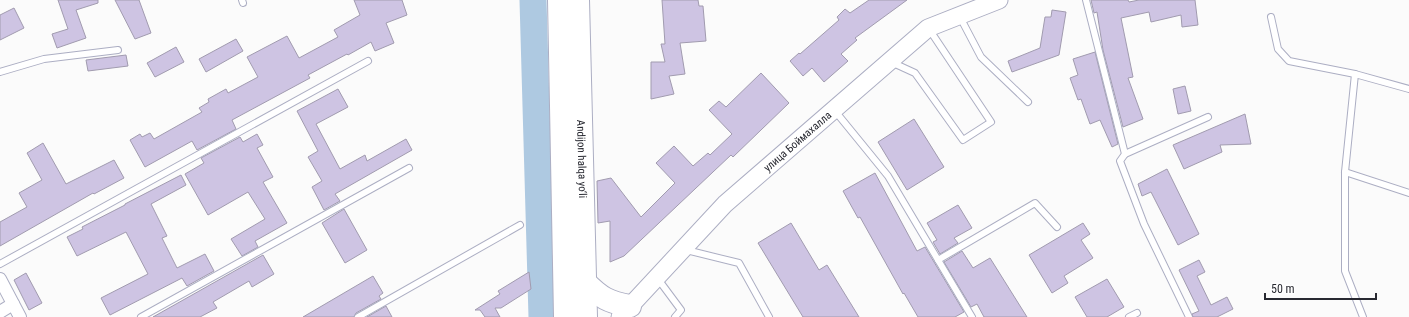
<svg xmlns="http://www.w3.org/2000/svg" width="1409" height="317" viewBox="0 0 1409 317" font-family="'Roboto Condensed',sans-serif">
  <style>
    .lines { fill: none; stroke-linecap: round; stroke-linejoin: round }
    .river { stroke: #aec9e1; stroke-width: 27 }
    .building { fill: #cec4e3; stroke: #a19baf }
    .lane-casing { stroke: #acaec3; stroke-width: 8 }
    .street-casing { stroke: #acaec3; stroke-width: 14 }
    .secondary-casing { stroke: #acaec3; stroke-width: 19 }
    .highway-casing { stroke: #acaec3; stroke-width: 24 }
    .lane { stroke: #fff; stroke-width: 6 }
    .street { stroke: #fff; stroke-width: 12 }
    .secondary { stroke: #fff; stroke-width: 17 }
    .highway { stroke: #fff; stroke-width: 22 }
    .labels { text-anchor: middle; stroke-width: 4; stroke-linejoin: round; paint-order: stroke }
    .street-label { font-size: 11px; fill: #282931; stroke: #fff }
  </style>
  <rect width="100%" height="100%" fill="#fbfbfb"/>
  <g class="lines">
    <polyline class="river" points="533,0 542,317"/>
  </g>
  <g class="building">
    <polygon points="58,0 98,0 98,3 76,10 86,38 57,48 52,34 68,29"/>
    <polygon points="115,0 139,0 151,33 135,39"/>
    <polygon points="354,0 402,0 407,15 386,23 394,43 375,51 371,42 348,55 347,54 308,75 310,78 232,120 236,129 197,150 192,141 145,167 130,140 140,134 142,137 150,133 154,139 202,112 199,108 209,102 208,99 226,89 228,93 258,77 247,57 287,36 299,58 338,37 334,30 360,15"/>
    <polygon points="662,0 698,0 699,6 703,6 706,41 680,43 685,74 669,76 674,94 651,99 651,62 665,62 661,44 665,44"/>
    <polygon points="869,0 907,0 855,38 857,40 841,54 848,61 824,82 812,68 803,76 790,61 799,53 800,54 839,20 837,17 845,9 850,13"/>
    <polygon points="1091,0 1128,0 1129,2 1139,0 1195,0 1198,25 1182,27 1181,15 1151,22 1149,12 1121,18 1133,77 1128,78 1143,119 1123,127 1103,50 1097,12 1094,13"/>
    <polygon points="14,8 24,28 0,40 0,15"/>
    <polygon points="1052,10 1066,12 1059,55 1012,72 1008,61 1040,48 1045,17 1051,17"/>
    <polygon points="236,39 243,51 206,72 199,59"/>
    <polygon points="176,47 184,62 155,77 147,63"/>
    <polygon points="1095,52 1118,144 1112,147 1100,120 1090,124 1081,99 1078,100 1070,78 1078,75 1073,59"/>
    <polygon points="126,55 128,66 88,71 86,60"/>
    <polygon points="761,73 789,103 733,157 731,155 624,256 610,262 610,221 598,223 597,181 611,178 641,217 675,183 656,163 674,146 693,166 708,153 710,155 732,134 709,110 719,101 726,107"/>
    <polygon points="1185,86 1191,111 1178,114 1173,89"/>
    <polygon points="338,89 348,107 316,124 340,169 365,155 367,161 406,139 412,150 335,194 340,201 324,210 312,187 322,181 308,157 318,151 297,111"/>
    <polygon points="1245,114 1251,144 1220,145 1222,152 1184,169 1173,145"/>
    <polygon points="914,119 944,167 907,190 878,142"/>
    <polygon points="257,134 263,145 257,148 273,177 263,182 287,223 255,241 258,247 242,256 231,239 265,219 248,192 208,215 185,174 204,163 201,158 240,137 243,142"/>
    <polygon points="43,143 66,184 114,160 124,178 94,194 93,193 0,246 0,222 27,207 19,193 42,180 27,153"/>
    <polygon points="1167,169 1199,234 1178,245 1151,192 1142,196 1138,184"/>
    <polygon points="875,173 917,251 925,247 964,312 955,317 918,317 904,293 903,294 860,217 858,218 843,191"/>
    <polygon points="181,175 186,185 151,204 167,236 162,238 177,268 205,254 214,271 187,286 182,278 110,315 101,298 148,274 126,232 77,256 67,237 83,229 82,227 125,205 125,204"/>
    <polygon points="958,205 972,228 954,238 958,243 940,254 933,242 937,240 927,223"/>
    <polygon points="344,209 367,250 345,263 322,223"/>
    <polygon points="791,223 819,270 827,265 859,317 803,317 758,243"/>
    <polygon points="1083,223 1090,234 1081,240 1093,258 1064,276 1068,283 1052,293 1029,255"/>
    <polygon points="962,251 973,268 990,258 1027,317 984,317 977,304 971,307 944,262"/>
    <polygon points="263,255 274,274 252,287 249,281 213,302 217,308 200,317 153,317"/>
    <polygon points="1199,260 1205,272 1197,276 1211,305 1227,297 1233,309 1217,317 1193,317 1192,314 1199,311 1179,270"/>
    <polygon points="529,272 531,289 501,308 495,308 500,317 485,317 480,310 475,310 500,294 498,291"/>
    <polygon points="26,273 42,303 29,310 14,280"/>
    <polygon points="373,276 383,293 379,296 381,299 356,313 354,317 303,317"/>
    <polygon points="1107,279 1124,307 1107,317 1087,317 1075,297"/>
    <polygon points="386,306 392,317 367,317"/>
  </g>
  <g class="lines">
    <defs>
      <g id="lane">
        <polyline points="242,0 243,3"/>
        <polyline points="1086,0 1125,154 1120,161 1144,224 1189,317"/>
        <polyline points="960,17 981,57 1028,102"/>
        <polyline points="1271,17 1278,49 1289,61 1355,74"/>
        <polyline points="891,62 915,73 963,140 991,122 929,29"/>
        <polyline points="0,72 44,59 118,50"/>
        <polyline points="835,111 888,176 972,317"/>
        <polyline points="1125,154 1208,117"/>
        <polyline points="1345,172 1409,193"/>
        <polyline points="686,250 739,263 769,317"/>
        <polyline points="938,260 1035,203 1057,227"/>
        <polyline points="0,264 368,61"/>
        <polyline points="658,279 681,310 675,317"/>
        <polyline points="141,317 409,168"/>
        <polyline points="358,317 520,225"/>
        <polyline points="1129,317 1137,313"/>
        <polyline points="1363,317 1345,271 1345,172 1355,74 1409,89"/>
      </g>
      <g id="street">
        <polyline points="0,279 20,317"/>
        <polyline points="0,312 13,304"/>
      </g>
      <g id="secondary">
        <path id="s1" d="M620 317 725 204 928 28 999 0"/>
      </g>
      <g id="highway">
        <polyline points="559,0 565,317"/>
        <path id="s2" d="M578 0 586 317"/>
        <path d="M585 282C601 298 608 302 630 306"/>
      </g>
    </defs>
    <use href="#lane" class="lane-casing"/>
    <use href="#street" class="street-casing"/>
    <use href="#secondary" class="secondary-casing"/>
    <use href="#highway" class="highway-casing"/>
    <use href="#lane" class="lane"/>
    <use href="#street" class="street"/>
    <use href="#secondary" class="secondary"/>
    <use href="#highway" class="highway"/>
  </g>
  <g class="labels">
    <g class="street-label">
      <text dy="4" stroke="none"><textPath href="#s1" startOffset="250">улица Боймахалла</textPath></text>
      <text dy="4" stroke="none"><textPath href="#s2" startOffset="159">Andijon halqa yo‘li</textPath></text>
    </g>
  </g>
  <path d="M1265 293v6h111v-6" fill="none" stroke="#282931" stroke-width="2"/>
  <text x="1271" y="293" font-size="12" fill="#282931" stroke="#ffffff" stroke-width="3" paint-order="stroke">50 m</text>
</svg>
